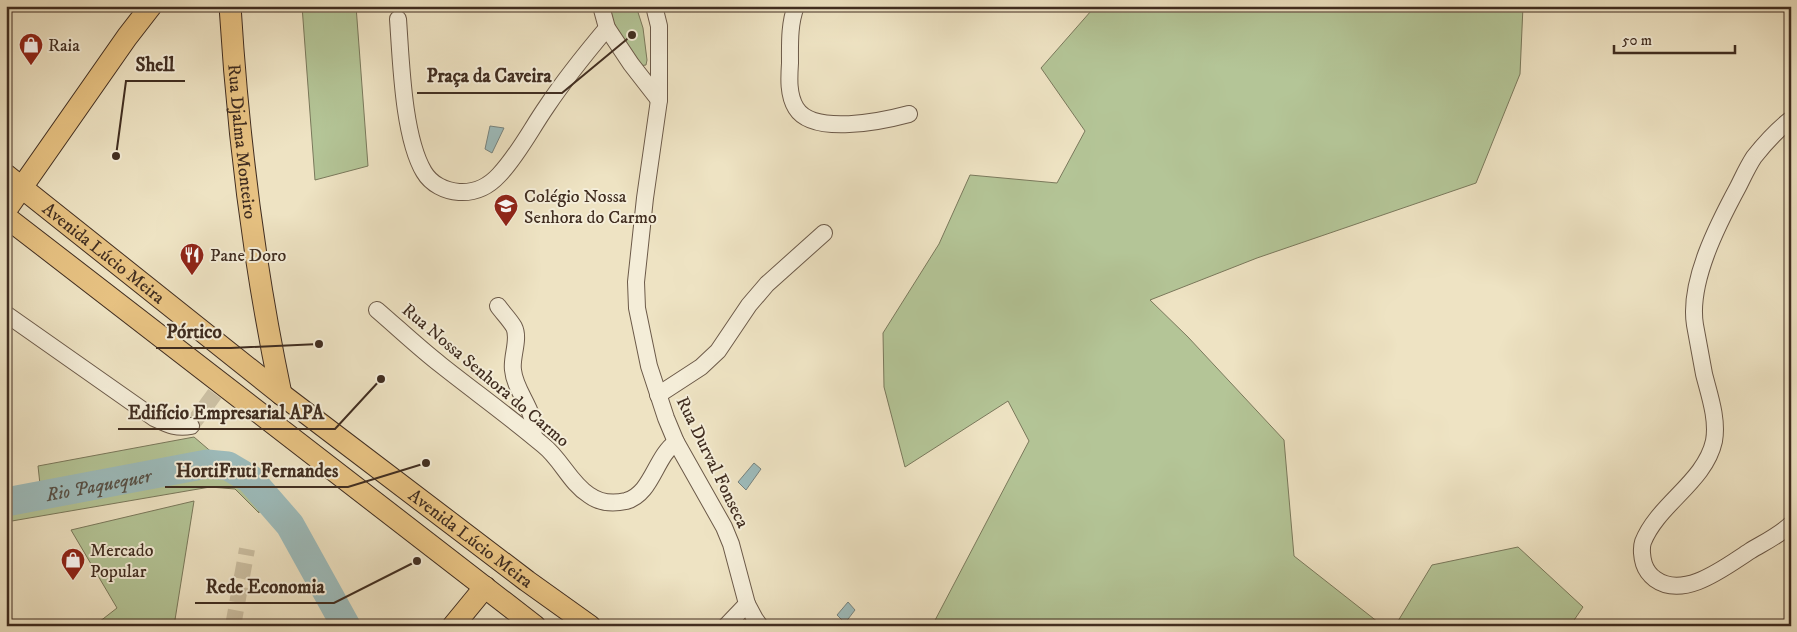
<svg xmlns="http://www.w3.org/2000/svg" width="1797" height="632" viewBox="0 0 1797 632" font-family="'IM FELL DW Pica',serif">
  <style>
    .green { fill: #b4c597; stroke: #7a795c }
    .water { fill: #9dbcbc; stroke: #78837e }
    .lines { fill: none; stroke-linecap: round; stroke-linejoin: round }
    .river { stroke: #9dbcbc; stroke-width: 29 }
    .minor-tunnel { stroke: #cbbfa2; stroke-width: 16; stroke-dasharray: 16 8; stroke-linecap: butt }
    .minor-casing { stroke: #6c5a49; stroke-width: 18 }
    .major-casing { stroke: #402d20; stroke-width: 23 }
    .minor { stroke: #f4edd8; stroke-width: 16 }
    .major { stroke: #e7c282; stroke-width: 21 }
    .labels { text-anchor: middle; stroke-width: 4; stroke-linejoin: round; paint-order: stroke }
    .poi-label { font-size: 18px; fill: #402d20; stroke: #f4edd8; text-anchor: start }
    .street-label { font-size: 18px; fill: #402d20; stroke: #f4edd8 }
    .water-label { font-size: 19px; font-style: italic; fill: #575147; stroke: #f4edd8 }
    .leader { fill: none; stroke: #402d20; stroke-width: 2 }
    .callout-dot { fill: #402d20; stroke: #f4edd8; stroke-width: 2 }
    .callout-label { font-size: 19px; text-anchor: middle; font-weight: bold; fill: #402d20; stroke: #f4edd8; stroke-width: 4; stroke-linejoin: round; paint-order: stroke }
  </style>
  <rect width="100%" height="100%" fill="#eee3c3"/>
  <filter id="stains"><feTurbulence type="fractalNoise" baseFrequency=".004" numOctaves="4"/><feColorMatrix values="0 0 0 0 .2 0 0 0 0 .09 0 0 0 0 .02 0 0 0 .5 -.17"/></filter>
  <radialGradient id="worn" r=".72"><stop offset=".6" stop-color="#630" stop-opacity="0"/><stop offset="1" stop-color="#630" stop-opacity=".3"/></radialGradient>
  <g class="green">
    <polygon points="302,6 356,6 368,166 315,180"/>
    <polygon points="605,6 636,6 643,28 647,60 646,65 639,66 623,42"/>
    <polygon points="1093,6 1523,6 1520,74 1476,183 1257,258 1150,300 1188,337 1284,440 1294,556 1383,626 932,626 1029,441 1008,401 905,467 884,387 883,333 939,244 970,175 1057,183 1085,131 1041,68 1091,11"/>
    <polygon points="194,437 249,484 259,503 259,513 235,489 210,487 6,522 6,509 42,503 38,466"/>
    <polygon points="194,501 174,626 99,626 99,622 117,608 71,530"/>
    <polygon points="1518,547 1583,607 1570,626 1395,626 1432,565"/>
  </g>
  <g class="water">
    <polygon points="490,126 504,128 492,153 485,149"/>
    <polygon points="754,463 761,469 746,490 738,482"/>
    <polygon points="848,602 855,610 845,623 837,615"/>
  </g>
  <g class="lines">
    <path class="river" id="s1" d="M6 502 207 464 228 466 250 479 290 525 346 626"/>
    <g class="minor-tunnel">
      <polyline points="191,426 222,384"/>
      <polyline points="233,626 247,549"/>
    </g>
    <defs>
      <g id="minor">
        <polyline points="601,6 607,28 631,64 659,100"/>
        <polyline points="654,6 659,26 659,100 645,198 636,282 637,308 649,366 666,418 676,442 724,527 731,544 747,604 726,626"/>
        <path d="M796 6C789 24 790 45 790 63 789 78 788 95 796 108 813 136 883 121 909 114"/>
        <path d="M398 19C401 60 403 137 424 172 431 184 445 191 459 192 475 193 488 187 499 175 518 155 531 129 547 106 565 79 586 53 607 28"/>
        <path d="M1791 119C1777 130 1765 143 1754 157 1748 166 1743 177 1738 187 1718 224 1688 282 1695 325 1698 341 1701 358 1704 374 1709 394 1718 419 1714 441 1705 482 1658 504 1643 542 1641 548 1642 558 1644 564 1646 570 1651 576 1655 579 1684 600 1725 567 1750 551 1763 543 1780 535 1791 524"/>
        <path d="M498 306C503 313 510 320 514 327 520 339 511 357 513 370 515 393 538 412 533 436"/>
        <path d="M377 310C398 328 419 348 441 365 475 392 510 417 543 445 561 459 570 483 589 495 600 503 613 504 626 501 652 494 655 457 676 442"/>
        <path d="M6 314 154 418C167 424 176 429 191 426"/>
        <polyline points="658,395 701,367 718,351 749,305 767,284 824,233"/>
        <polyline points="747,604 755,619 760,626"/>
      </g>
      <g id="major">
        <path id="s2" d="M230 6C238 136 254 266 281 394"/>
        <path id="s3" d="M6 175 281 394 527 581 590 626"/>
        <polyline points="6,210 127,37 151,6"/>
        <polyline points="6,217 535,626"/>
        <polyline points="453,626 485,587"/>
      </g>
    </defs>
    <use href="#minor" class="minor-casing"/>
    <use href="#major" class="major-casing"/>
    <use href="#minor" class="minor"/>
    <use href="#major" class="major"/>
  </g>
  <defs>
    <symbol id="shop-pin" viewBox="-11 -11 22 30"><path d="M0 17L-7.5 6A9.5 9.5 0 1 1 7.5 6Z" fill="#8f2418" stroke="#f4edd8"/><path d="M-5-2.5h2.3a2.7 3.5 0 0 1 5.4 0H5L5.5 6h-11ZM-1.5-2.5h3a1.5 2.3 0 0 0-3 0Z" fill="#fff"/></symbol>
    <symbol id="school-pin" viewBox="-11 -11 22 30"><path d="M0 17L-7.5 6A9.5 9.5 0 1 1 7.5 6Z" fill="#8f2418" stroke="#f4edd8"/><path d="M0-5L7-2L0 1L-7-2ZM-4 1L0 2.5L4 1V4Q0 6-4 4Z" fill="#fff"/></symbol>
    <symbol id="restaurant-pin" viewBox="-11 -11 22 30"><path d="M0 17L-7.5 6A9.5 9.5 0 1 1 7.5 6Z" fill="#8f2418" stroke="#f4edd8"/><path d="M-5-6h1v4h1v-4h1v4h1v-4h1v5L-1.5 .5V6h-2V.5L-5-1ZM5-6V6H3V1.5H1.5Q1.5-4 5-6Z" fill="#fff"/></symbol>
  </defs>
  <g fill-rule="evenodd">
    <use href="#shop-pin" x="17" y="31" width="28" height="38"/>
    <use href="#school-pin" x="492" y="192" width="28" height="38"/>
    <use href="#restaurant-pin" x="178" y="241" width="28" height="38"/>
    <use href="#shop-pin" x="59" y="546" width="28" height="38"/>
  </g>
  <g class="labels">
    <g class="poi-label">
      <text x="48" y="51">Raia</text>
      <text x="524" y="202">Colégio Nossa<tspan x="524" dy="21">Senhora do Carmo</tspan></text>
      <text x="210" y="261">Pane Doro</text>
      <text x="90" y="556">Mercado<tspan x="90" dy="21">Popular</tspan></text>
    </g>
    <g class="street-label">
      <text dy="6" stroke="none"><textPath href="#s2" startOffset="136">Rua Djalma Monteiro</textPath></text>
      <text dy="6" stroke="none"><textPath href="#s3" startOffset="125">Avenida Lúcio Meira</textPath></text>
      <text transform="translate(486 375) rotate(40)" y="6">Rua Nossa Senhora do Carmo</text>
      <text transform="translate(713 462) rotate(64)" y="6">Rua Durval Fonseca</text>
      <text dy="6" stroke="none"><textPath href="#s3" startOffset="590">Avenida Lúcio Meira</textPath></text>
    </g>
    <g class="water-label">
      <text dy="7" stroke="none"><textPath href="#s1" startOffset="94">Rio Paquequer</textPath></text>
    </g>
  </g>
  <path class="leader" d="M116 156L126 81H185M632 35L562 93H417M319 344L231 348H156M381 379L335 429H118M426 463L348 487H165M417 561L334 603H195"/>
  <g class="callout-dot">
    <circle cx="116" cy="156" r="5"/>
    <circle cx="632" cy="35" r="5"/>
    <circle cx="319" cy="344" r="5"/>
    <circle cx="381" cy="379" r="5"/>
    <circle cx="426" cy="463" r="5"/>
    <circle cx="417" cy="561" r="5"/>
  </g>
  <g class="callout-label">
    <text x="155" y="71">Shell</text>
    <text x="489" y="82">Praça da Caveira</text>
    <text x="194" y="338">Pórtico</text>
    <text x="226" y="419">Edifício Empresarial APA</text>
    <text x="257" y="477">HortiFruti Fernandes</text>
    <text x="265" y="593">Rede Economia</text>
  </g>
  <rect width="1797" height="632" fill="none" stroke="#eee3c3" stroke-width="25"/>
  <rect x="8" y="8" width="1782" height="617" fill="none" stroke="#402d20" stroke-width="2.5"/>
  <rect x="12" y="12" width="1772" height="607" fill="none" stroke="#402d20"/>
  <path d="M1614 45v8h121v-8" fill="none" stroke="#402d20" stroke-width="2.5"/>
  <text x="1622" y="45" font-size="15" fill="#402d20" stroke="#f4edd8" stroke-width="4" paint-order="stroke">50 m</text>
  <rect width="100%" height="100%" filter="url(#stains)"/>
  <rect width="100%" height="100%" fill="url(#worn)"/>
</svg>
